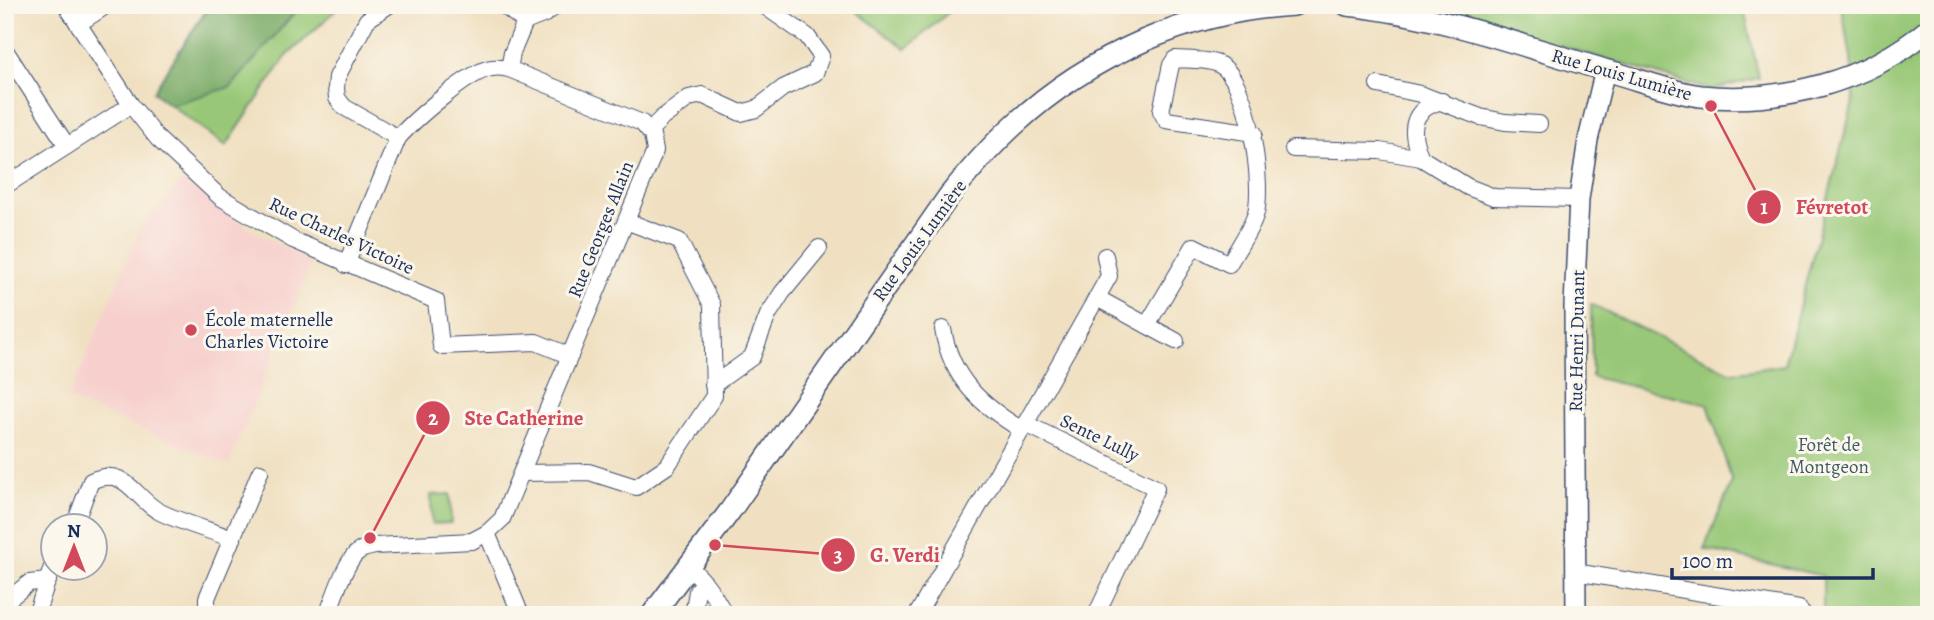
<svg xmlns="http://www.w3.org/2000/svg" width="1934" height="620" viewBox="0 0 1934 620" font-family="Alegreya,serif">
  <style>
    .built { fill: #f7d0cd }
    .green { fill: #98c877; stroke: #5a7c6a; stroke-width: 2 }
    .forest { fill: #7aac68; stroke: #4a6e63; stroke-width: 2 }
    .lines { fill: none; stroke-linecap: round; stroke-linejoin: round }
    .minor-casing { stroke: #3b4a6d; stroke-width: 18 }
    .tertiary-casing { stroke: #3b4a6d; stroke-width: 22 }
    .secondary-casing { stroke: #3b4a6d; stroke-width: 24 }
    .minor { stroke: #fff; stroke-width: 16 }
    .tertiary { stroke: #fff; stroke-width: 19 }
    .secondary { stroke: #fff; stroke-width: 21 }
    .poi-dot { fill: #d1495b; stroke: #fbf7ec; stroke-width: 2.5 }
    .labels { text-anchor: middle; stroke-width: 6; stroke-linejoin: round; paint-order: stroke }
    .street-label { font-size: 19px; fill: #1b2f5e; stroke: #fbf7ec }
    .poi-label { font-size: 19px; fill: #1b2f5e; stroke: #fbf7ec; text-anchor: start }
    .park-label { font-size: 19px; fill: #405d66; stroke: #fbf7ec }
    .leader { fill: none; stroke: #d1495b; stroke-width: 2.5 }
    .callout-dot { fill: #d1495b; stroke: #fbf7ec; stroke-width: 2.5 }
    .mark-label { font-size: 21px; text-anchor: middle; font-weight: bold; fill: #fff }
    .callout-label { font-size: 21px; text-anchor: middle; font-weight: bold; fill: #d1495b; stroke: #fbf7ec; stroke-width: 6; stroke-linejoin: round; paint-order: stroke }
  </style>
  <rect width="100%" height="100%" fill="#fbf7ec"/>
  <filter id="ink" filterUnits="userSpaceOnUse"><feTurbulence type="fractalNoise" baseFrequency=".0143" numOctaves="2"/><feDisplacementMap in="SourceGraphic" scale="14" xChannelSelector="R" yChannelSelector="G"/><feConvolveMatrix kernelMatrix="1 2 1 2 8 2 1 2 1" color-interpolation-filters="sRGB"/></filter>
  <filter id="wash" filterUnits="userSpaceOnUse"><feTurbulence type="fractalNoise" baseFrequency=".00686" numOctaves="4" result="noise"/><feDisplacementMap in="SourceGraphic" scale="28" xChannelSelector="R" yChannelSelector="G"/><feGaussianBlur stdDeviation="1.57" result="paint"/><feColorMatrix in="noise" values="0 0 0 0 0 0 0 0 0 0 0 0 0 0 0 0 0 1.4 0 .05"/><feComposite in="paint" operator="in"/></filter>
  <g filter="url(#wash)">
    <rect width="100%" height="100%" fill="#f0e0c1"/>
    <polygon class="built" points="183,180 252,231 312,262 229,465 68,399 141,227"/>
    <g class="green">
      <polygon points="209,5 341,5 286,57 226,146 153,92"/>
      <polygon points="848,5 957,5 906,49"/>
      <polygon points="1409,5 1743,5 1759,78 1711,90 1451,14"/>
      <polygon points="1841,5 1929,5 1929,615 1823,615 1823,576 1704,549 1732,482 1708,404 1592,377 1591,304 1732,373 1784,365 1854,99 1851,57"/>
      <polygon points="450,494 451,523 432,524 431,495"/>
    </g>
    <polygon class="forest" points="300,6 231,87 170,105 153,92 206,11"/>
  </g>
  <g filter="url(#ink)">
    <g class="lines">
      <defs>
        <g id="minor">
          <polyline points="66,5 131,105 158,139 220,197 293,240 436,301 441,346 536,342 570,356"/>
          <polyline points="389,5 367,20 337,77 336,88 337,98 344,107 398,138"/>
          <polyline points="503,5 525,22"/>
          <polyline points="78,24 107,5"/>
          <polyline points="5,50 67,146"/>
          <polyline points="509,69 512,53 525,22 545,14 557,5"/>
          <polyline points="1378,85 1420,94 1480,117 1505,122 1539,124"/>
          <polyline points="649,131 662,118 689,98 702,95 741,113 756,109 783,88 815,73 821,56 807,36 763,5"/>
          <polyline points="1293,149 1380,151 1421,158 1468,187 1494,197 1579,199"/>
          <path d="M1421 158C1409 132 1410 109 1442 101"/>
          <polyline points="5,186 131,105"/>
          <polyline points="1097,298 1176,341"/>
          <path d="M1147 325 1194 246 1229 264C1237 249 1249 233 1255 216 1265 188 1249 76 1218 64 1207 59 1188 60 1175 59L1171 65 1161 111 1166 120 1254 133"/>
          <path d="M943 329C951 379 981 405 1022 430"/>
          <polyline points="713,385 752,357 768,315 782,293 819,248"/>
          <polyline points="1026,424 1156,488 1096,615"/>
          <polyline points="522,473 589,472 636,487 667,466 714,396 712,305 679,241 626,221"/>
          <path d="M74 526 91 481C127 465 134 499 160 512 183 523 209 530 233 539"/>
          <polyline points="487,533 521,615"/>
          <path d="M687 566C705 579 715 596 725 615"/>
          <polyline points="1575,572 1799,609 1804,615"/>
          <polyline points="5,602 29,583 48,581"/>
          <polyline points="36,615 52,567"/>
          <polyline points="209,615 207,612 207,598 260,472"/>
          <path d="M327 615C334 599 345 561 358 552 363 548 369 547 375 546L472 541 487 533 502 519 655 151 652 135 642 123 509 69C504 68 498 67 492 68 470 70 413 121 398 138L346 265"/>
          <polyline points="693,615 697,591 705,583"/>
          <polyline points="917,615 1109,276 1105,256"/>
        </g>
        <polyline id="tertiary" points="1576,615 1574,306 1579,199 1588,140 1605,70"/>
        <g id="secondary">
          <path d="M1347 5C1436 14 1523 46 1608 71 1638 79 1670 92 1701 96 1780 104 1867 82 1929 29"/>
          <path d="M652 615 730 511 949 196C969 171 990 147 1014 125 1089 55 1192 10 1294 5"/>
        </g>
      </defs>
      <use href="#minor" class="minor-casing"/>
      <use href="#tertiary" class="tertiary-casing"/>
      <use href="#secondary" class="secondary-casing"/>
      <use href="#minor" class="minor"/>
      <use href="#tertiary" class="tertiary"/>
      <use href="#secondary" class="secondary"/>
    </g>
  </g>
  <circle class="poi-dot" cx="191" cy="330" r="7"/>
  <g class="labels">
    <g class="street-label">
      <text transform="translate(1622 74) rotate(16)" y="7">Rue Louis Lumière</text>
      <text transform="translate(600 229) rotate(-68)" y="7">Rue Georges Allain</text>
      <text transform="translate(342 235) rotate(25)" y="7">Rue Charles Victoire</text>
      <text transform="translate(919 240) rotate(-54)" y="7">Rue Louis Lumière</text>
      <text transform="translate(1576 341) rotate(-89)" y="7">Rue Henri Dunant</text>
      <text transform="translate(1100 437) rotate(26)" y="7">Sente Lully</text>
    </g>
    <g class="poi-label">
      <text x="205" y="326">École maternelle<tspan x="205" dy="22">Charles Victoire</tspan></text>
    </g>
    <g class="park-label">
      <text x="1829" y="451">Forêt de<tspan x="1829" dy="22">Montgeon</tspan></text>
    </g>
  </g>
  <path class="leader" d="M1711 106L1764 207M370 538L433 418M715 545L838 555"/>
  <g class="callout-dot">
    <circle cx="1711" cy="106" r="7"/>
    <circle cx="370" cy="538" r="7"/>
    <circle cx="715" cy="545" r="7"/>
    <circle cx="1764" cy="207" r="18"/>
    <circle cx="433" cy="418" r="18"/>
    <circle cx="838" cy="555" r="18"/>
  </g>
  <g class="mark-label">
    <text x="1764" y="214">1</text>
    <text x="433" y="425">2</text>
    <text x="838" y="562">3</text>
  </g>
  <g class="callout-label">
    <text x="1832" y="214">Févretot</text>
    <text x="524" y="425">Ste Catherine</text>
    <text x="905" y="562">G. Verdi</text>
  </g>
  <rect width="1934" height="620" fill="none" stroke="#fbf7ec" stroke-width="28"/>
  <g transform="translate(74 547)"><circle r="33" fill="#fbf7ec" stroke="#a1a7b3" stroke-width="2"/>
  <path d="M0-5L12 26L0 18L-12 26Z" fill="#d1495b"/>
  <text y="-10" font-size="19" font-weight="bold" text-anchor="middle" fill="#1b2f5e">N</text>
  </g>
  <path d="M1672 568v10h201v-10" fill="none" stroke="#1b2f5e" stroke-width="3.5"/>
  <text x="1682" y="568" font-size="21" fill="#1b2f5e" stroke="#fbf7ec" stroke-width="5" paint-order="stroke">100 m</text>
</svg>
